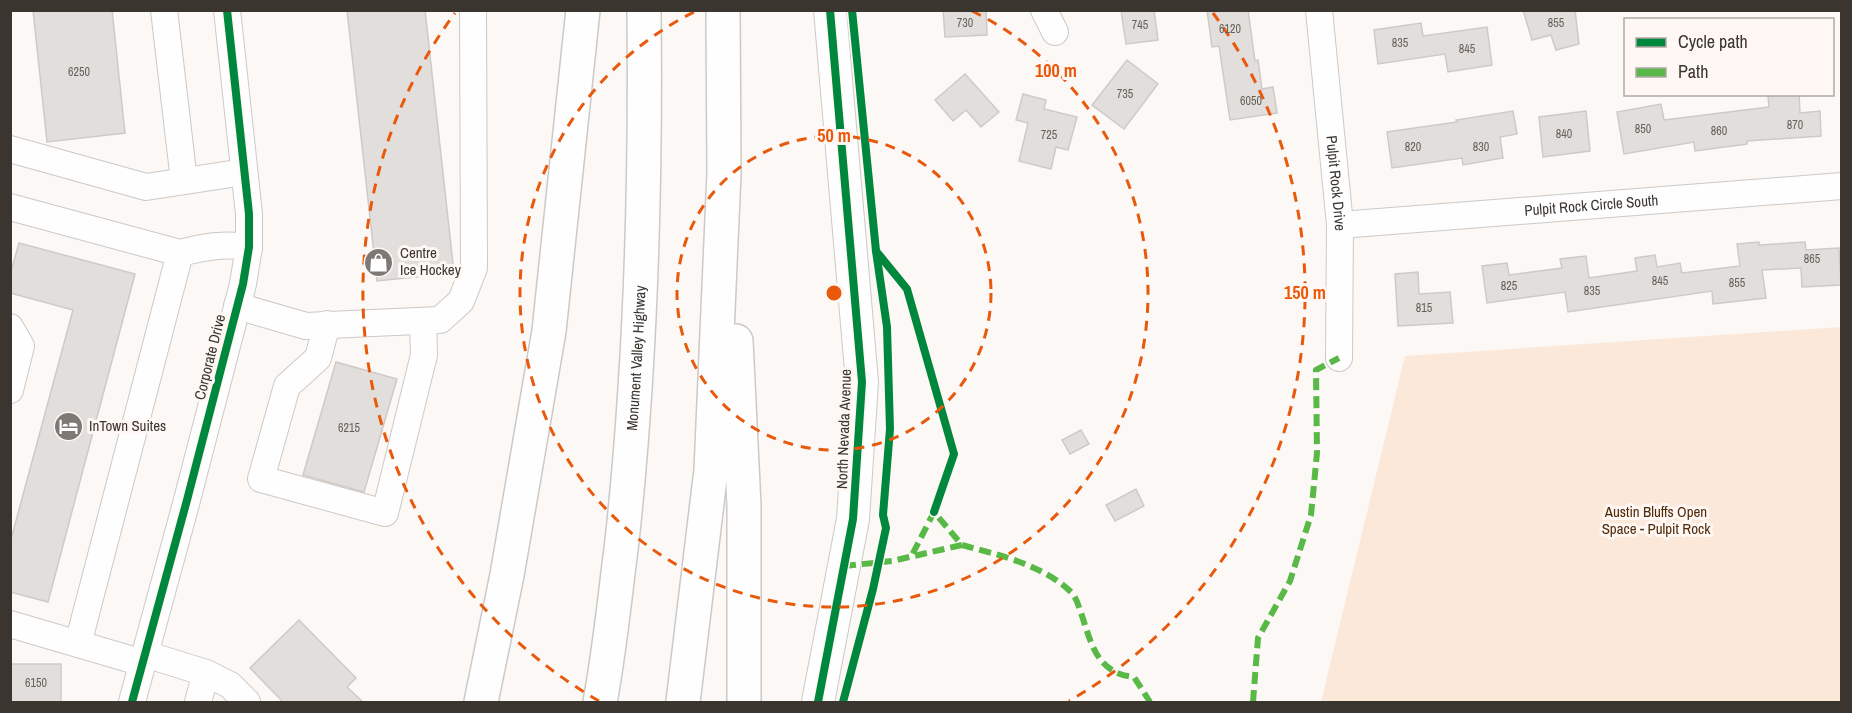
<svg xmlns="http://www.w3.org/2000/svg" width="1852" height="713" viewBox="0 0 1852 713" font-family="'Archivo Narrow',sans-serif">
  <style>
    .green { fill: #fbe8d9 }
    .building { fill: #e2dedb; stroke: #cecac7; stroke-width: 1.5 }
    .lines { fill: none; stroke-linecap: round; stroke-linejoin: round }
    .minor-casing { stroke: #cdc9c6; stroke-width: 28 }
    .major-casing { stroke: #cdc9c6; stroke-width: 34 }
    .highway-casing { stroke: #cdc9c6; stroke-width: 36 }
    .minor { stroke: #fefefe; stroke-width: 26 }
    .major { stroke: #fefefe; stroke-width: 32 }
    .highway { stroke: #fefefe; stroke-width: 33 }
    .quiet { stroke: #58b947; stroke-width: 6; stroke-dasharray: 12 6; stroke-linecap: butt }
    .cycleway-casing { stroke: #fef7f3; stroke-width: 11 }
    .cycleway { stroke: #00873e; stroke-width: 8 }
    .ring { fill: none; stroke: #e8590c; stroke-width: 3; stroke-dasharray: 10 8 }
    .labels { text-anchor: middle; stroke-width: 6; stroke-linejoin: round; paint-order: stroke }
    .number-label { font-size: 12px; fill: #66615c }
    .street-label { font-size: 15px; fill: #3b3530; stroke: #fef7f3 }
    .poi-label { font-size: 15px; fill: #3b3530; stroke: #fef7f3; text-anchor: start }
    .park-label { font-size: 15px; fill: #502a09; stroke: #fef7f3 }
    .centre { fill: #e8590c; stroke: #fef7f3; stroke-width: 3 }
    .ring-label { font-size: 18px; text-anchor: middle; font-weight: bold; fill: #e8590c; stroke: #fef7f3; stroke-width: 6; stroke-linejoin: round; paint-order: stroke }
  </style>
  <rect width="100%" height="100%" fill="#fbf8f6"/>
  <polygon class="green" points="1841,327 1841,702 1321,702 1405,356"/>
  <g class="building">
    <polygon points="33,10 112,10 125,133 47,142"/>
    <polygon points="347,10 425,10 454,273 377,281"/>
    <polygon points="943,10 986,10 987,35 945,37"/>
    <polygon points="1121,10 1154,10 1158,40 1126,44"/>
    <polygon points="1207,10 1248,10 1255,61 1258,60 1262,89 1273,87 1277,113 1230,120 1219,46 1212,47"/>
    <polygon points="1523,10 1575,10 1579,44 1556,50 1551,35 1532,40"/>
    <polygon points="1421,23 1423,36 1487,27 1492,65 1448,72 1445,54 1378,64 1374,30"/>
    <polygon points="1127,60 1158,84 1124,129 1092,105"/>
    <polygon points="965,74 999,112 981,127 966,110 953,121 935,100"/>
    <polygon points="1023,94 1046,100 1044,109 1077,117 1068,150 1056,147 1051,169 1019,161 1028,123 1016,120"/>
    <polygon points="1799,94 1800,113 1820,111 1821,136 1747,141 1747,144 1695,151 1694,142 1624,154 1617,112 1661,104 1664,120 1769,107 1768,96"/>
    <polygon points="1513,111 1517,134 1500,137 1503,158 1463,165 1462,158 1392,168 1387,132 1457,122 1456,120"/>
    <polygon points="1586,111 1590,151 1543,157 1539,117"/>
    <polygon points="1759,242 1759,245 1805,242 1806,250 1839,248 1841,285 1802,287 1801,268 1762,270 1766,298 1713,304 1712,291 1568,312 1565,292 1487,303 1482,266 1507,263 1509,275 1562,268 1560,259 1586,256 1589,278 1637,271 1635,258 1655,255 1657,267 1680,263 1682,273 1740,266 1737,244"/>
    <polygon points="19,243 135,274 48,602 10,592 10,543 73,310 10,293 10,275"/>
    <polygon points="1418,272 1419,294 1450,292 1453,323 1398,326 1395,274"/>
    <polygon points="336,362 397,379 364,492 303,475"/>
    <polygon points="1081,430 1089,444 1070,454 1062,440"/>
    <polygon points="1136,489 1144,506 1115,521 1106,505"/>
    <polygon points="299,620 356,678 347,687 363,702 283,702 250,668"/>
    <rect x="10" y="664" width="51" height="38"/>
  </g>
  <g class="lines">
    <defs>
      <g id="minor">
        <polyline points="164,10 184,181"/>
        <polyline points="1044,10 1055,32"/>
        <path id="s1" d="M1319 10 1340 225 1339 358"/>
        <polyline points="10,149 146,187 244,172"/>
        <path d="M10 207 180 253C204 247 224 243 249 247"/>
        <path id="s2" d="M1340 225 1842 186"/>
        <polyline points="237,306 306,326 440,320 461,301 474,268 473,10"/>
        <polyline points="327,324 318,358 287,386 261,479 385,513 424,355 423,321"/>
        <polyline points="10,327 21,346 10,390"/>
        <polyline points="10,624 143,663"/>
        <polyline points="78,644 180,253"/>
        <polyline points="145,654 206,673 198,702"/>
        <polyline points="206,673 230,685 247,702"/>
        <polyline points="132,702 187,500 243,284 249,247 249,214 227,10"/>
      </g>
      <polyline id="major" points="818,702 853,519 862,382 830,10"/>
      <g id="highway">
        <polyline points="736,341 744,506 744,702"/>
        <polyline points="481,702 507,575 549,331 583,10"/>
        <path id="s3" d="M600 702C610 649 615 595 622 541 641 365 646 187 644 10"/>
        <polyline points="683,702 711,470 724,173 723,10"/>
      </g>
    </defs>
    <use href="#minor" class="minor-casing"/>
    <use href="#major" class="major-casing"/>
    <use href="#highway" class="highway-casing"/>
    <use href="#minor" class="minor"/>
    <use href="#major" class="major"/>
    <use href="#highway" class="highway"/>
    <g class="quiet">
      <path d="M962 545C999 555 1044 565 1072 593 1076 598 1078 604 1080 610 1091 641 1095 673 1134 677L1150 702"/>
      <polyline points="844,566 892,561 962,545 934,512 911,557"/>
      <polyline points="1253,702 1258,638 1290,581 1311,515 1317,453 1316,370 1339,358"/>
    </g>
    <defs>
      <g id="cycleway">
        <polyline points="876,251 907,289 954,454 934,512"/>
        <polyline points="132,702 187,500 243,284 249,247 249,214 227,10"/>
        <polyline points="818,702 853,519 862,382 830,10"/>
        <polyline points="843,702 873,589 886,528 883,515 890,429 887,327 876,251 852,10"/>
      </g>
    </defs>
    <use href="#cycleway" class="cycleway-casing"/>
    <use href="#cycleway" class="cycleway"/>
  </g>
  <g class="ring">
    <circle cx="834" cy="293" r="157"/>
    <path d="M972 11A314 314 0 1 1 696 11"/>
    <path d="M599 701A471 471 0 0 1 455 13M1213 13A471 471 0 0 1 1069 701"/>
  </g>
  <defs>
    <symbol id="shop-disc" viewBox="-11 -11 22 22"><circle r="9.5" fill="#7e7975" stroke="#fef7f3"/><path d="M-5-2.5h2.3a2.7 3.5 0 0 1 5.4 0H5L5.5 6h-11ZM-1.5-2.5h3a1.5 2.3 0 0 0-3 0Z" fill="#fff"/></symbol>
    <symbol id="hotel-disc" viewBox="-11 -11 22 22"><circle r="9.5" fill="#7e7975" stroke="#fef7f3"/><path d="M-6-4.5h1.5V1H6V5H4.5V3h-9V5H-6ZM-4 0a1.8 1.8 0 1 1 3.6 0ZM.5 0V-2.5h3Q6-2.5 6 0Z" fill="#fff"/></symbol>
  </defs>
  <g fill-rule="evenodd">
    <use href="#shop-disc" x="362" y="246" width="33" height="33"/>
    <use href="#hotel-disc" x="52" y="410" width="33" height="33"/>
  </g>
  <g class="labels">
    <g class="number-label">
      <text x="965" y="27">730</text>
      <text x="1556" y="27">855</text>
      <text x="1140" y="29">745</text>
      <text x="1230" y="33">6120</text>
      <text x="1400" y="47">835</text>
      <text x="1467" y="53">845</text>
      <text x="79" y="76">6250</text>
      <text x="1125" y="98">735</text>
      <text x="1251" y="105">6050</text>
      <text x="1795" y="129">870</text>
      <text x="1643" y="133">850</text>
      <text x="1719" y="135">860</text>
      <text x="1564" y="138">840</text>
      <text x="1049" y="139">725</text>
      <text x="1413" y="151">820</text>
      <text x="1481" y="151">830</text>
      <text x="1812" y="263">865</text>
      <text x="1660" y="285">845</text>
      <text x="1737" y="287">855</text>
      <text x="1509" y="290">825</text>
      <text x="1592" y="295">835</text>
      <text x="1424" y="312">815</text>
      <text x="349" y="432">6215</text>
      <text x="36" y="687">6150</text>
    </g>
    <g class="street-label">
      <text dy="5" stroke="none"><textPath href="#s1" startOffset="174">Pulpit Rock Drive</textPath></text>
      <text dy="5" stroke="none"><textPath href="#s2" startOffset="252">Pulpit Rock Circle South</textPath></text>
      <text transform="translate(210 357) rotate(-76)" y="5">Corporate Drive</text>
      <text dy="5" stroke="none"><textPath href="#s3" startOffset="346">Monument Valley Highway</textPath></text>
      <text transform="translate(844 429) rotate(-88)" y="5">North Nevada Avenue</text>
    </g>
    <g class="poi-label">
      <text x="400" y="258">Centre<tspan x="400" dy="17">Ice Hockey</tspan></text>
      <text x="89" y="431">InTown Suites</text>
    </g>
    <g class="park-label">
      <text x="1656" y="517">Austin Bluffs Open<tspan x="1656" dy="17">Space - Pulpit Rock</tspan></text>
    </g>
  </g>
  <circle cx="834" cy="293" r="9" class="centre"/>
  <g class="ring-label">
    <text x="1056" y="77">100 m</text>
    <text x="834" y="142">50 m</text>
    <text x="1305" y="299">150 m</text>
  </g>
  <rect width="1852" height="713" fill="none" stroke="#3b3530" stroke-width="24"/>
  <rect x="1624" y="18" width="210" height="78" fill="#fef7f3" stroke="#b0a9a5" stroke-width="1.5"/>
  <rect x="1636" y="38" width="30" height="9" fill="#00873e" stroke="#b0a9a5" stroke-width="1.5"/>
  <text x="1678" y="48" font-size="18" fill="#3b3530">Cycle path</text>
  <rect x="1636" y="68" width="30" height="9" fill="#58b947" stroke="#b0a9a5" stroke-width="1.5"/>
  <text x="1678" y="78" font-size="18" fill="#3b3530">Path</text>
</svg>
